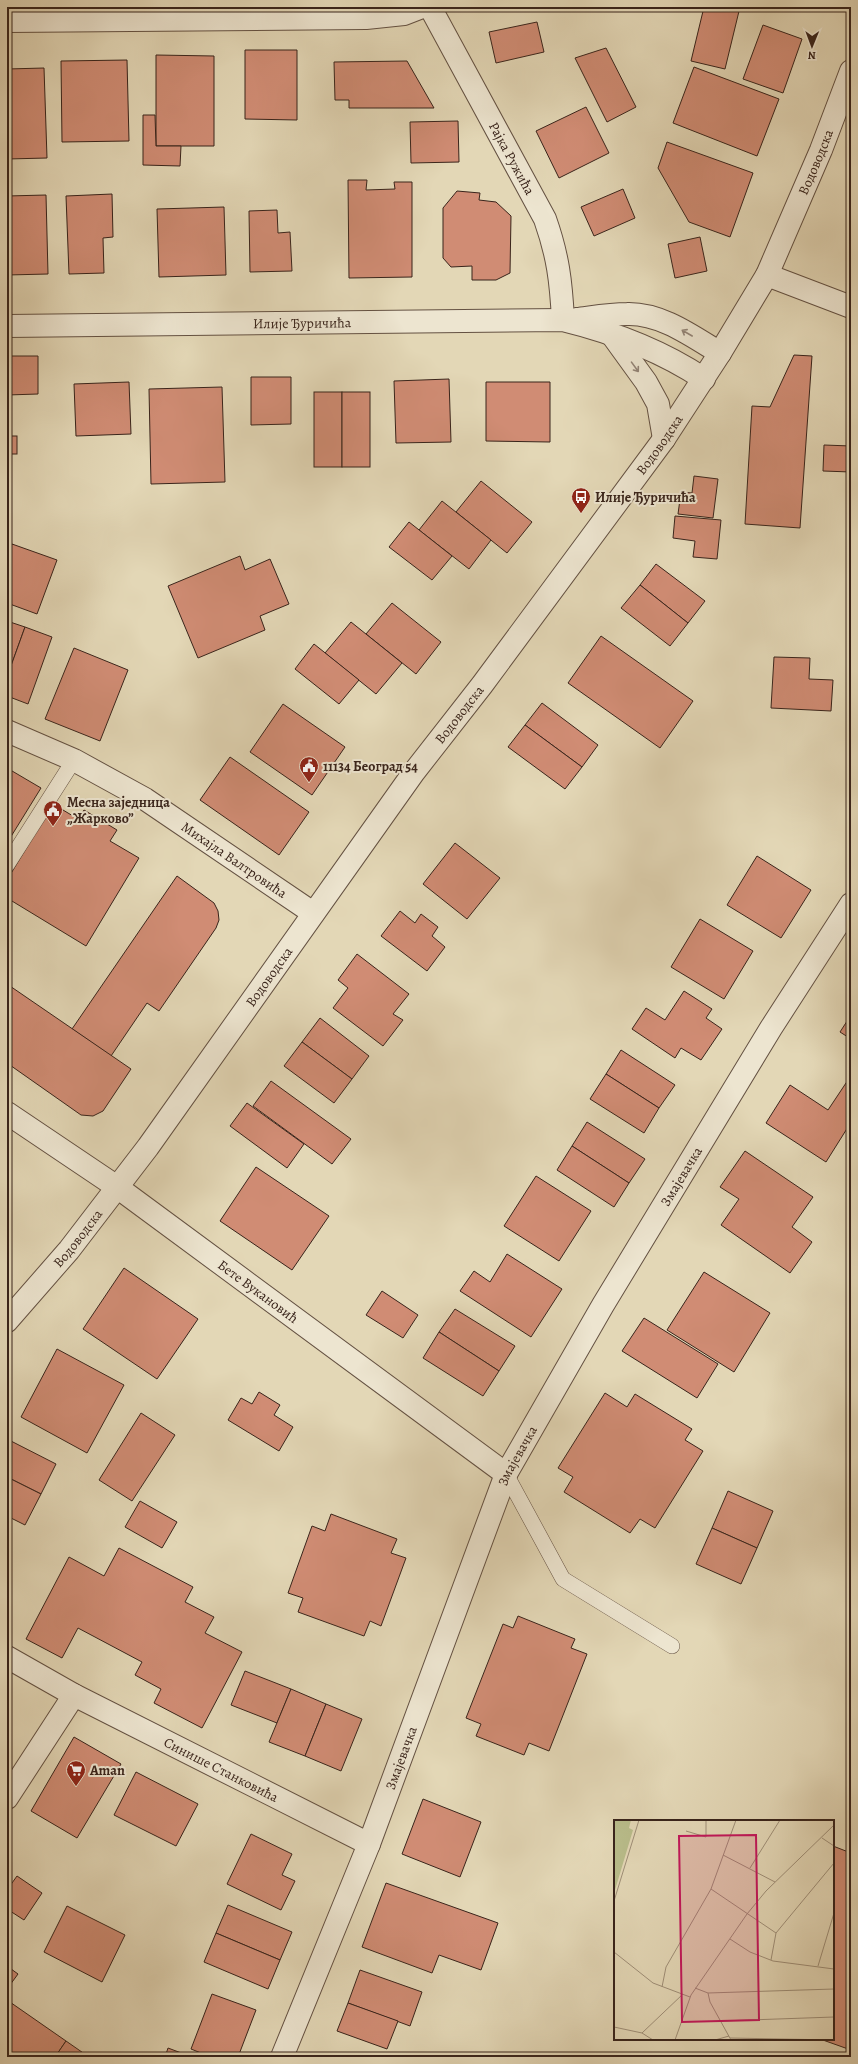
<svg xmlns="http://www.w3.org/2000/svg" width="858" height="2064" viewBox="0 0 858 2064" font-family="Alegreya,serif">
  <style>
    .building { fill: #d08c74; stroke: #39241b }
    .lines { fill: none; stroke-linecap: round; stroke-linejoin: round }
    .service-casing { stroke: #645142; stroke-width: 16 }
    .minor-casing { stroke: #645142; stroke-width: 24 }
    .tertiary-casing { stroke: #645142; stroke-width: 24 }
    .service { stroke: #ede5d0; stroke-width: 15 }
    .minor { stroke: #ede5d0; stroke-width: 22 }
    .tertiary { stroke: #ede5d0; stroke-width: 22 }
    .oneway { stroke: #938476 }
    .labels { text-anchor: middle; stroke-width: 4; stroke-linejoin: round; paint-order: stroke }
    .street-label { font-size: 14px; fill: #39241b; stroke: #ede5d0 }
    .poi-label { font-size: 14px; font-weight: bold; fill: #39241b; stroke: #ede5d0; text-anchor: start }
    .inset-road { fill: none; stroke: #9f8f78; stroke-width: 1 }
    .view { fill: #c2185b; fill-opacity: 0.15; stroke: #c2185b; stroke-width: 2 }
    .inset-edge { fill: none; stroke: #39241b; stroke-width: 2 }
  </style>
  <rect width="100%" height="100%" fill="#e3d7b6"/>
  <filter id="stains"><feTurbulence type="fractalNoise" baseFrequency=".005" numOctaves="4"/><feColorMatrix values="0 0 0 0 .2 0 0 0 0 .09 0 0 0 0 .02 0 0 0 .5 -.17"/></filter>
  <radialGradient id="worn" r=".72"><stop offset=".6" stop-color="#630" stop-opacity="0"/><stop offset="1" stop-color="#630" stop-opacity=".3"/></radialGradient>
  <g class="building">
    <polygon points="704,7 740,7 725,69 691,61"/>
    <polygon points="537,22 544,52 496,63 489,32"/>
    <polygon points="763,25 802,39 783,93 743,79"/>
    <polygon points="606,48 636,107 607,122 575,58"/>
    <polygon points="245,50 297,50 297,120 245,119"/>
    <polygon points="156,55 214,56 214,146 156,146"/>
    <polygon points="127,60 129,141 62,142 61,61"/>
    <polygon points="407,61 434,108 349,108 349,100 335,100 334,62"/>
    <polygon points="694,67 779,99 757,156 673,123"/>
    <polygon points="44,68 47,158 7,159 7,69"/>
    <polygon points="586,107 609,153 559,178 536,131"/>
    <polygon points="143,115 155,115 156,146 181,146 180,166 143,165"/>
    <polygon points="458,121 459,162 411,163 410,122"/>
    <polygon points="667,142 753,173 730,237 689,222 658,168"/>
    <polygon points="348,180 367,180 366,190 395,189 394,182 412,182 412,277 349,278"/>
    <polygon points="623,189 635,218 594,236 581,207"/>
    <polygon points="457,191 480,193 479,200 496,202 511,216 510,273 496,280 472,280 472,266 451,267 443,258 443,208"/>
    <polygon points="112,194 113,237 103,238 104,273 69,274 66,196"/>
    <polygon points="46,195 48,274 7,275 7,196"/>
    <polygon points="224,207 226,275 159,277 157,209"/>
    <polygon points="277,210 278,233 290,232 292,271 250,272 249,211"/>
    <polygon points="700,237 707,271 675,278 668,244"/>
    <polygon points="794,355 812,356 800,528 745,524 752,406 770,407"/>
    <polygon points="7,356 38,356 38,394 7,395"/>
    <polygon points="251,377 291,377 291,424 251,425"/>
    <polygon points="449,379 451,442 396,443 394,381"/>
    <polygon points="129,382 131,434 76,436 74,384"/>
    <polygon points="486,382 550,382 550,442 486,441"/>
    <polygon points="222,387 225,482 151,484 149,389"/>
    <rect x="314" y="392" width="28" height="75"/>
    <rect x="342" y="392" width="28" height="75"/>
    <rect x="7" y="396" width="4" height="23"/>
    <rect x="7" y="436" width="10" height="18"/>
    <polygon points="824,445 851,446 851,472 823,471"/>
    <polygon points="694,476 718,479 713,518 678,514 681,492 692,493"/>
    <polygon points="481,481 532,522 507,553 456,512"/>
    <polygon points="442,501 491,540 469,569 419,530"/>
    <polygon points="675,516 721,520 717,559 693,557 695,541 673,538"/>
    <polygon points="409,522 452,556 432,580 389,547"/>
    <polygon points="12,544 57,560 37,614 7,603 7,558"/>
    <polygon points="240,556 245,570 270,559 289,604 260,616 265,630 198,658 168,586"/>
    <polygon points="656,564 705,601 688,623 640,585"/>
    <polygon points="640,585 688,623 670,646 621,608"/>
    <polygon points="392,603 441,642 416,674 366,634"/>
    <polygon points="7,621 25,627 7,677"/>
    <polygon points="351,622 402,663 376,694 325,653"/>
    <polygon points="25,627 52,637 28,704 7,696 7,677"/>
    <polygon points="601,636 693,701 660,748 568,683"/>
    <polygon points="314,644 359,680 339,704 295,669"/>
    <polygon points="74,648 128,670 100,741 45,719"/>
    <polygon points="774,657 810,658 809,679 833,680 831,711 771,708"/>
    <polygon points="542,703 598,745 582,767 525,725"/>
    <polygon points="283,704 345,747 312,795 250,752"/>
    <polygon points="525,725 582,767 565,789 508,747"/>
    <polygon points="230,757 309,812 279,855 200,800"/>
    <polygon points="7,768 41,788 7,843"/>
    <polygon points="53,804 78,819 84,810 117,830 110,841 139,858 86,946 7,898 7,880"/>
    <polygon points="455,843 500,878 467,919 423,884"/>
    <polygon points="757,856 811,890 781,938 727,905"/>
    <polygon points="177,876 214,903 218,911 219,920 216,928 159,1011 147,1003 111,1056 72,1029"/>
    <polygon points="400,911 415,923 421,914 438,927 432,936 445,947 427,971 381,936"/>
    <polygon points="700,919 753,951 724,999 671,967"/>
    <polygon points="357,954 409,994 393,1014 403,1020 383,1046 333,1008 348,988 338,980"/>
    <polygon points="7,984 131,1069 103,1111 93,1116 81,1115 7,1063"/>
    <polygon points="684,991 712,1009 706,1018 722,1029 701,1060 681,1048 675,1058 632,1029 646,1008 665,1020"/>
    <polygon points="851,1015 851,1039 840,1032"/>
    <polygon points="320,1018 369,1056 352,1079 302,1042"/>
    <polygon points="302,1042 352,1079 334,1103 284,1066"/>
    <polygon points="621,1050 675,1085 659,1108 606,1074"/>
    <polygon points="606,1074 659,1108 644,1133 590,1099"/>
    <polygon points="850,1077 851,1129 848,1127 826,1162 766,1123 790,1085 828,1110"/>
    <polygon points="271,1081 351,1139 332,1164 253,1106"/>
    <polygon points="247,1103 304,1144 287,1168 230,1126"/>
    <polygon points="587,1122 645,1159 629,1183 572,1146"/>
    <polygon points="572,1146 629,1183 614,1207 557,1170"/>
    <polygon points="745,1151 813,1197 792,1227 812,1242 790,1273 721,1225 739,1199 720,1187"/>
    <polygon points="256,1167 329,1216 292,1270 220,1221"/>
    <polygon points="536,1176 591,1211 559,1261 504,1226"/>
    <polygon points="507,1254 562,1289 531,1337 460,1291 474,1271 490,1282"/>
    <polygon points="124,1268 198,1319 157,1379 83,1329"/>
    <polygon points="704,1272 770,1313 734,1372 667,1330"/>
    <polygon points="382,1291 418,1315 403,1338 366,1315"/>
    <polygon points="455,1309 515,1346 499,1371 439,1332"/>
    <polygon points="644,1318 718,1364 697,1398 622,1351"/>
    <polygon points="439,1332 499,1371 483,1396 423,1358"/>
    <polygon points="57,1349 124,1385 87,1453 21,1417"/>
    <polygon points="259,1392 280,1405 274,1415 293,1427 279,1451 228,1420 241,1398 252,1404"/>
    <polygon points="605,1393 627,1407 635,1394 692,1429 685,1440 703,1451 655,1528 640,1519 630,1533 564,1492 573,1477 558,1468"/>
    <polygon points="141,1413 175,1435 132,1501 99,1480"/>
    <polygon points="7,1439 56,1464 41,1494 7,1477"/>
    <polygon points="7,1477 41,1494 25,1525 7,1516"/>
    <polygon points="728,1491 773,1511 757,1548 712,1528"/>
    <polygon points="140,1501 177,1522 162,1548 125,1527"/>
    <polygon points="331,1514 397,1539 391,1553 406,1558 381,1626 370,1621 364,1636 298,1612 303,1598 288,1593 312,1526 325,1531"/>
    <polygon points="712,1528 757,1548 741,1584 696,1564"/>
    <polygon points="119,1548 193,1587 185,1602 214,1617 205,1633 242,1652 202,1728 154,1703 161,1689 135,1675 142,1662 78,1628 62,1658 26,1639 69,1557 104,1576"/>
    <polygon points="518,1616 575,1639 571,1648 587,1654 549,1751 529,1743 524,1755 476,1736 481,1724 466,1718 503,1624 513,1628"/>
    <polygon points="245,1671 291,1689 277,1723 231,1705"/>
    <polygon points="291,1689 326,1704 305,1756 269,1742"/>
    <polygon points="326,1704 362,1719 341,1771 305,1756"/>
    <polygon points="74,1737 121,1764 77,1838 31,1811"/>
    <polygon points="136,1772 198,1804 176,1846 114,1815"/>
    <polygon points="423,1799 481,1822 460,1877 402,1854"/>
    <polygon points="251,1834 292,1854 282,1875 295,1881 281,1910 227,1884"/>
    <polygon points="833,1846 851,1853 851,2050 820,2039 833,2039"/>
    <polygon points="17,1876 42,1893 24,1920 7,1909 7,1890"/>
    <polygon points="386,1883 498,1923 481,1970 439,1955 432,1973 362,1947"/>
    <polygon points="228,1905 292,1932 280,1960 216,1933"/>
    <polygon points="67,1906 125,1935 102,1982 44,1952"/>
    <polygon points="216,1933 280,1960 268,1989 204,1962"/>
    <polygon points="7,1966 18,1974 7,1989"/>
    <polygon points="360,1970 422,1992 410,2026 348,2003"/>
    <polygon points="212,1994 256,2010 238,2057 211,2057 191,2049"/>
    <polygon points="7,2000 66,2041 55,2057 7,2057"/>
    <polygon points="348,2003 398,2021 387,2049 337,2031"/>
    <polygon points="66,2041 89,2057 55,2057"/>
    <polygon points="168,2048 192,2057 165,2057"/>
  </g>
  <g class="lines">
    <defs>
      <g id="service">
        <polyline points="7,865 74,760"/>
        <polyline points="506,1474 563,1579 672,1646"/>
      </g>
      <g id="minor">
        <path id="s1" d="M430 7 545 219C558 256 561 281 563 320"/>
        <polyline points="7,21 366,18 404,14 422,7"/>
        <polyline points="767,275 851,307"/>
        <path id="s2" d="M7 731 74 760 145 799 313 913"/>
        <path id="s3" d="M7 1113 117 1187 506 1474"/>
        <path id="s4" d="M7 1657 74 1695 369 1844"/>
        <polyline points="7,1798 74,1695"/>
        <path id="s5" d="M282 2057 369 1844 506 1474 603 1305 771 1028 851 904"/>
      </g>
      <g id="tertiary">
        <path d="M577 319C593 317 610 314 627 314 661 313 692 336 720 353"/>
        <path id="s6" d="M7 326 563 320C612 332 662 351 704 379"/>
        <polyline points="612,335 646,382 658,404 664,439"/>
        <path id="s7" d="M7 1321 69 1250 148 1147 414 772 482 685 664 439 720 353 767 275 821 150 851 71"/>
      </g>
    </defs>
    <use href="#service" class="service-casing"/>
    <use href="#minor" class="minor-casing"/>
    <use href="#tertiary" class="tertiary-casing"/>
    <use href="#service" class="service"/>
    <use href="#minor" class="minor"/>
    <use href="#tertiary" class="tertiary"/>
  </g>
  <defs><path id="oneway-shaft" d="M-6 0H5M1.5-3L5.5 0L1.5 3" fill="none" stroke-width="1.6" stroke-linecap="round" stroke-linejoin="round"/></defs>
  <g class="oneway">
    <use href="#oneway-shaft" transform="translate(687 333) rotate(-150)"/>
    <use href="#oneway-shaft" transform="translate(635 367) rotate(54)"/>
  </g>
  <defs>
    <symbol id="bus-pin" viewBox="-11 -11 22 30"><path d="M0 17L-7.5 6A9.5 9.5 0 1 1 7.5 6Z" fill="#8f2418" stroke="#ede5d0"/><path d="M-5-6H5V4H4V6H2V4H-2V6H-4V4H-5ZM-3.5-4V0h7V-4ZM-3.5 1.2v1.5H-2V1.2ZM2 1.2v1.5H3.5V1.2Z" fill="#fff"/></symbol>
    <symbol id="civic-pin" viewBox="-11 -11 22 30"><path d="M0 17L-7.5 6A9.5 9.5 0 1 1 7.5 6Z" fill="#8f2418" stroke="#ede5d0"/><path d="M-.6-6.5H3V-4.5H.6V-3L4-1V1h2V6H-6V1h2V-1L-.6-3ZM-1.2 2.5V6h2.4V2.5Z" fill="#fff"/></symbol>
    <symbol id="supermarket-pin" viewBox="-11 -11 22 30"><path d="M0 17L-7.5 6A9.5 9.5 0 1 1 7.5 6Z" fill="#8f2418" stroke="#ede5d0"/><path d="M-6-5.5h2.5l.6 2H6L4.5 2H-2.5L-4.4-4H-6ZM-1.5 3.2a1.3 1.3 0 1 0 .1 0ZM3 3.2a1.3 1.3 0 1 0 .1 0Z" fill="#fff"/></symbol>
  </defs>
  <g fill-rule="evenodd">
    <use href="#bus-pin" x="570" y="486" width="22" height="30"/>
    <use href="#civic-pin" x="298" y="755" width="22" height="30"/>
    <use href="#civic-pin" x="42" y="799" width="22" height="30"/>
    <use href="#supermarket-pin" x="65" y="1759" width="22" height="30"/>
  </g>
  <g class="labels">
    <g class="street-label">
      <text dy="5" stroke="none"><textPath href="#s1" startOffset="172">Рајка Ружића</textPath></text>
      <text dy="5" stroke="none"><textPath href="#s7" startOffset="1417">Водоводска</textPath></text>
      <text dy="5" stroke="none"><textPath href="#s6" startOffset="295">Илије Ђуричића</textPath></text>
      <text dy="5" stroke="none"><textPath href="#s7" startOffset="1093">Водоводска</textPath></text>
      <text dy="5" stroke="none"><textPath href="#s7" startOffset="757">Водоводска</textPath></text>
      <text dy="5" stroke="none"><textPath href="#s2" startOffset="262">Михајла Валтровића</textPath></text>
      <text dy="5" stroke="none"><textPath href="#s7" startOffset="433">Водоводска</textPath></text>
      <text dy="5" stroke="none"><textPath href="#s5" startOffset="970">Змајевачка</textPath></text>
      <text dy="5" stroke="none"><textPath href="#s7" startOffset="109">Водоводска</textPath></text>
      <text dy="5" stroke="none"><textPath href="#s3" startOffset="308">Бете Вукановић</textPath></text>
      <text dy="5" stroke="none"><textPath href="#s5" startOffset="646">Змајевачка</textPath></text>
      <text dy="5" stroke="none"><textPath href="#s5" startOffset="322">Змајевачка</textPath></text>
      <text dy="5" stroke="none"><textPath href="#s4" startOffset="242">Синише Станковића</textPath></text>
    </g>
    <g class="poi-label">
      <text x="595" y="502">Илије Ђуричића</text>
      <text x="323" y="771">11134 Београд 54</text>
      <text x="67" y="807">Месна заједница<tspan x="67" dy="16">„Жарково”</tspan></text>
      <text x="90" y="1775">Aman</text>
    </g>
  </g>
  <g transform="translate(614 1820)">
    <rect width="220" height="220" fill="#e3d7b6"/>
    <path d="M0 0H17L15 8 19 10 1 70Z" fill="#b9bd8b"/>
    <path class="inset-road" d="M72 11 92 17V0M208 18 220 26M109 35 161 62M136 48 166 0M97 69 162 113M0 81 25 0M116 119 136 132 159 141 220 149M0 132 39 163 76 177M157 140 162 113 220 43M204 146 220 93M48 167 52 147 97 69 122 0M81 168 94 173 220 169M94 173 96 182 117 220M107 201 220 197M0 207 28 213 39 220M28 213 69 174M116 218 220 220M61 220 77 175 133 94 152 71 220 5M101 220 115 216"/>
    <path class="view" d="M142 15 145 200 68 202 65 16Z"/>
    <rect width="220" height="220" class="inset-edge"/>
  </g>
  <rect width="858" height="2064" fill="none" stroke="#e3d7b6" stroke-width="24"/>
  <rect x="8" y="8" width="842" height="2048" fill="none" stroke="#39241b" stroke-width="2"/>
  <rect x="12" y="12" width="834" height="2040" fill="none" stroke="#39241b"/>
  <g transform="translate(812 46) rotate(181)" stroke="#ede5d0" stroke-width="3" paint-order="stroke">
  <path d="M0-3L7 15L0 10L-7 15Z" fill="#39241b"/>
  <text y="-6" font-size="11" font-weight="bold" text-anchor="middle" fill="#39241b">N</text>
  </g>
  <rect width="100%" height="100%" filter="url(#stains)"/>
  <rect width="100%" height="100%" fill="url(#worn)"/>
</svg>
